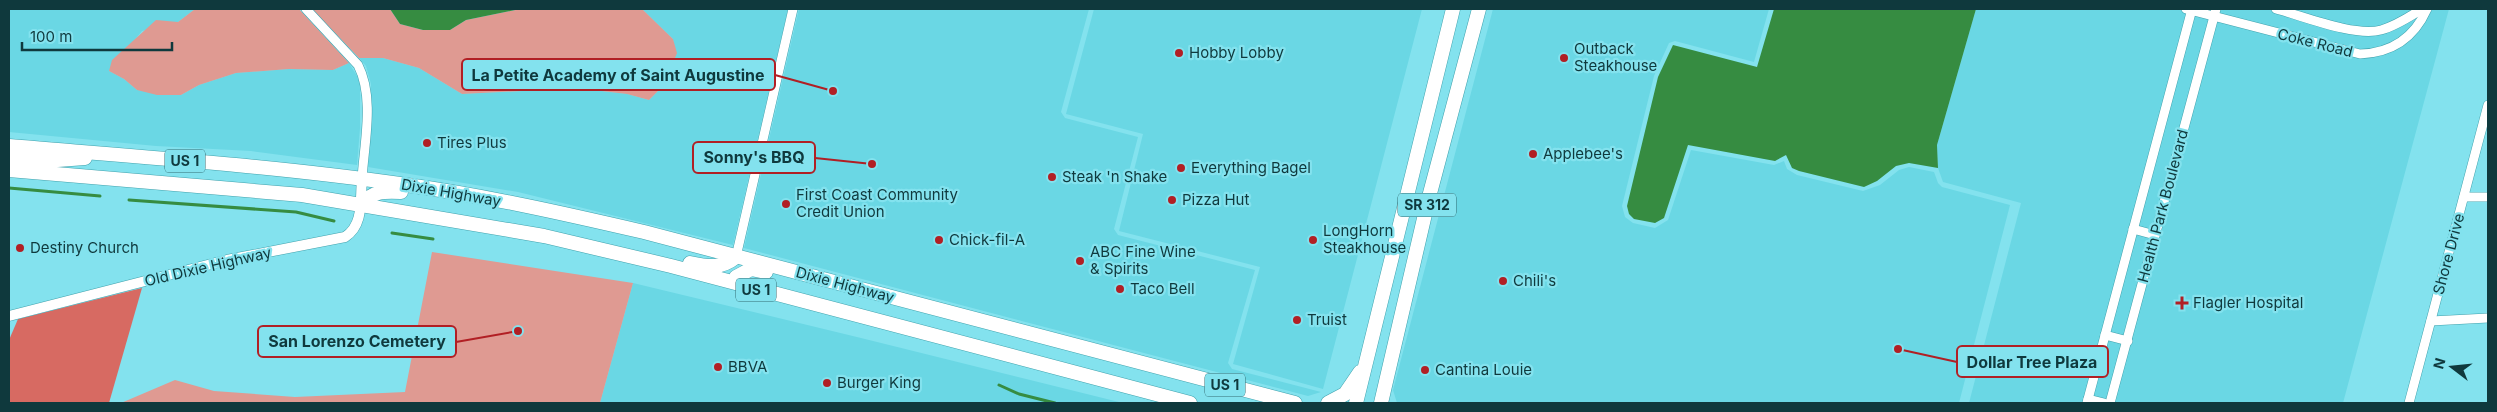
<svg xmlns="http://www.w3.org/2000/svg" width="2497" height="412" viewBox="0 0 2497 412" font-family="Inter,sans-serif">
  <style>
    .built { fill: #6ad7e4 }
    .green { fill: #df9a92 }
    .forest { fill: #d76a62 }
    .water { fill: #368c41 }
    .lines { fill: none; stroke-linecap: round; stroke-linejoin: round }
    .stream { stroke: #368c41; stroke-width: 3 }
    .minor-casing { stroke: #40a2ad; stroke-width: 10 }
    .tertiary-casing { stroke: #40a2ad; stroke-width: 11 }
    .primary-casing { stroke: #40a2ad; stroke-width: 15 }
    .minor { stroke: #fff; stroke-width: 9 }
    .tertiary { stroke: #fff; stroke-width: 10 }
    .primary { stroke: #fff; stroke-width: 14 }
    .poi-dot { fill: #b11f24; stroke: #83e2ee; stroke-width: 2 }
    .labels { text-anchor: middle; stroke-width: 4.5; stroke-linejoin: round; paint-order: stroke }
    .shield { fill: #83e2ee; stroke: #326c72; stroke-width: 1 }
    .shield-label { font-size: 14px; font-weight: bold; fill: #0f393d }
    .street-label { font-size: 15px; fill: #0f393d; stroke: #83e2ee }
    .poi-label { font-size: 15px; fill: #0f393d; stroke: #83e2ee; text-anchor: start }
    .leader { fill: none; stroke: #b11f24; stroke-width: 2 }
    .callout-dot { fill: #b11f24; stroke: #83e2ee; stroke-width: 2 }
    .callout { fill: #83e2ee; stroke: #b11f24; stroke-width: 2 }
    .callout-label { font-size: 16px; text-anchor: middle; font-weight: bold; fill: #0f393d }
  </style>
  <rect width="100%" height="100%" fill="#83e2ee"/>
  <g class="built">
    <polygon points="9,9 195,9 178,22 142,31 109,71 124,79 137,90 181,95 199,85 236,73 289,69 333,70 349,63 357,76 360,84 360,128 357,165 251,151 156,146 9,132"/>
    <polygon points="642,9 788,9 733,245 518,192 368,167 371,129 371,84 366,66 359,58 383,58 419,68 462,94 522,91 559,86 627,94 649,100 664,85 675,53 673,39"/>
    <polygon points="799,9 1089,9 1061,112 1065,118 1138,137 1114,229 1118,235 1255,270 1228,363 1232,369 1321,392 1308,396 744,248"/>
    <polygon points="1094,9 1422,9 1323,389 1233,364 1260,267 1119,231 1143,134 1066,114"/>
    <polygon points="1493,9 1769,9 1754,62 1675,41 1669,43 1654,76 1622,206 1625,217 1633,223 1655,228 1668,220 1691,150 1774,165 1784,161 1787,169 1797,175 1863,191 1880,185 1899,170 1909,167 1934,172 1938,183 1942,187 2010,205 1959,403 1397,403 1393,390"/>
    <polygon points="1976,9 2449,9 2343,403 1969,403 2021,203 1943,182 1938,168 1937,145"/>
    <polygon points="633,283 861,338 1123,403 600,403"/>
  </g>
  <g class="green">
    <polygon points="195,9 299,9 349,63 333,70 289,69 236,73 199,85 181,95 157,95 137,90 124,79 109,71 112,60 156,20 178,22"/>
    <polygon points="312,9 390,9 400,24 423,30 450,30 466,20 520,9 642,9 673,39 677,53 664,85 649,100 627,94 559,86 522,91 462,94 419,68 383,58 359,58"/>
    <polygon points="432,252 633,283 600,403 121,403 175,380 214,391 295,397 405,392"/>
  </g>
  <polygon class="forest" points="142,288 109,403 9,403 9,340 18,319"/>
  <g class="water">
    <polygon points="390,9 520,9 466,20 450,30 423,30 400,24"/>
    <polygon points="1774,9 1976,9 1937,145 1938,168 1909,163 1896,166 1877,181 1864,187 1799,171 1792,168 1786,155 1775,161 1688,145 1664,218 1655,223 1634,219 1629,214 1627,206 1658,77 1673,45 1757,67"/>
  </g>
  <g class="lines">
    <g class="stream">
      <polyline points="9,188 100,196"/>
      <polyline points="129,200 296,212 334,221"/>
      <polyline points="392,233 433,239"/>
      <polyline points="999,385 1019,394 1055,403"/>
    </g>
    <defs>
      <g id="minor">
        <path d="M306 9 358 65C375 98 364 144 362 179"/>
        <path d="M2186 9 2360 54C2392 53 2414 38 2427 9"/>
        <path d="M2276 9C2303 16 2354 37 2381 30 2396 26 2409 17 2422 9"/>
        <polyline points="2464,197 2488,197"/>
        <polyline points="2133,229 2155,235"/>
        <polyline points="736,257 793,9"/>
        <polyline points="2431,321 2488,318"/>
        <polyline points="2105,335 2128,341"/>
        <polyline points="2088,399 2104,403"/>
        <polyline points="2087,403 2192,9"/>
        <polyline points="2110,403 2216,9"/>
        <polyline points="2409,403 2488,105"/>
      </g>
      <path id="tertiary" d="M9 316 227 260 345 237C364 225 360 200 362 179"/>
      <g id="primary">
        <path d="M9 146C142 157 275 166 407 185 487 196 566 214 644 232L1295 403"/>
        <polyline points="9,158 44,161 85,158"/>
        <polyline points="9,170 302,195 544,236 671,266 1190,403"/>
        <path d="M360 206C372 191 383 191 401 192"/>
        <path d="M690 263C709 267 721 269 736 257"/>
        <polyline points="736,277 751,269 766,272"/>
        <polyline points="1328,403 1345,394 1360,372"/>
        <polyline points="1356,403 1453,9"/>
        <polyline points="1381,403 1429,197 1479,9"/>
      </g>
    </defs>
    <use href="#minor" class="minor-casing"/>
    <use href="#tertiary" class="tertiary-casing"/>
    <use href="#primary" class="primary-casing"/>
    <use href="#minor" class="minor"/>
    <use href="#tertiary" class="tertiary"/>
    <use href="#primary" class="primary"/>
  </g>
  <g class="poi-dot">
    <circle cx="1179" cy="53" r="5"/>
    <circle cx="1564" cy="58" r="5"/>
    <circle cx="427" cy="143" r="5"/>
    <circle cx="1533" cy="154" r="5"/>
    <circle cx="1181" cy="168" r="5"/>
    <circle cx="1052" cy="177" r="5"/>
    <circle cx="1172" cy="200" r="5"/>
    <circle cx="786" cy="204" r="5"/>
    <circle cx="939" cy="240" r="5"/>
    <circle cx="1313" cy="240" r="5"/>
    <circle cx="20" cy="248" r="5"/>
    <circle cx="1080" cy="261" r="5"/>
    <circle cx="1503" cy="281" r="5"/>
    <circle cx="1120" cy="289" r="5"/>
    <path d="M2179.5 295.5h5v5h5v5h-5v5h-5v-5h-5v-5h5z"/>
    <circle cx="1297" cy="320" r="5"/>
    <circle cx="718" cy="367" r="5"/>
    <circle cx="1425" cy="370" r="5"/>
    <circle cx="827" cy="383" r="5"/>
  </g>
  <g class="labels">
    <g class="shield">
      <rect x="165" y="149.5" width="40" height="23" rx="4"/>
      <rect x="1398" y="193.5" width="58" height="23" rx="4"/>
      <rect x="736" y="278.5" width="40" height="23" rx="4"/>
      <rect x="1205" y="373.5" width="40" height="23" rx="4"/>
    </g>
    <g class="shield-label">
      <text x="185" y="166">US 1</text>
      <text x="1427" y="210">SR 312</text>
      <text x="756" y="295">US 1</text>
      <text x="1225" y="390">US 1</text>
    </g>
    <g class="street-label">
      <text transform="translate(2315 43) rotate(14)" y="5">Coke Road</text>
      <text transform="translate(451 193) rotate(10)" y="5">Dixie Highway</text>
      <text transform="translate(2163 206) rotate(-75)" y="5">Health Park Boulevard</text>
      <text transform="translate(2449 254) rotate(-75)" y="5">Shore Drive</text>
      <text transform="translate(208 267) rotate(-13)" y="5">Old Dixie Highway</text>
      <text transform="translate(845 285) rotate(15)" y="5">Dixie Highway</text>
    </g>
    <g class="poi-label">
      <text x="1574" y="54">Outback<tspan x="1574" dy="17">Steakhouse</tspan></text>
      <text x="1189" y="58">Hobby Lobby</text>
      <text x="437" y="148">Tires Plus</text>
      <text x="1543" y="159">Applebee's</text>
      <text x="1191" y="173">Everything Bagel</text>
      <text x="1062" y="182">Steak 'n Shake</text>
      <text x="796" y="200">First Coast Community<tspan x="796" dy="17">Credit Union</tspan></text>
      <text x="1182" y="205">Pizza Hut</text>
      <text x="1323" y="236">LongHorn<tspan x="1323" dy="17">Steakhouse</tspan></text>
      <text x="949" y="245">Chick-fil-A</text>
      <text x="30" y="253">Destiny Church</text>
      <text x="1090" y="257">ABC Fine Wine<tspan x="1090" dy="17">&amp; Spirits</tspan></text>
      <text x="1513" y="286">Chili's</text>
      <text x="1130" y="294">Taco Bell</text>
      <text x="2193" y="308">Flagler Hospital</text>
      <text x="1307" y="325">Truist</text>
      <text x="728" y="372">BBVA</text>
      <text x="1435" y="375">Cantina Louie</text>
      <text x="837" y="388">Burger King</text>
    </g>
  </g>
  <path class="leader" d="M833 91L775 75M872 164L815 158M518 331L456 342M1898 349L1957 362"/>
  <g class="callout-dot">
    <circle cx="833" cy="91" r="5"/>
    <circle cx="872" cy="164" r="5"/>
    <circle cx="518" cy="331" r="5"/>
    <circle cx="1898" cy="349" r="5"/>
  </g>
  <g class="callout">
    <rect x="462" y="59" width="313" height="31" rx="5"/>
    <rect x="693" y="142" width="122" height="31" rx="5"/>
    <rect x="258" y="326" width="198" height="31" rx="5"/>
    <rect x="1957" y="346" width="151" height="31" rx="5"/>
  </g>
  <g class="callout-label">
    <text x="618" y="81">La Petite Academy of Saint Augustine</text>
    <text x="754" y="163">Sonny's BBQ</text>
    <text x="357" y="347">San Lorenzo Cemetery</text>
    <text x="2032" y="368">Dollar Tree Plaza</text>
  </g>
  <rect width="2497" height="412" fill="none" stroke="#0f393d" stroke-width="20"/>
  <g transform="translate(2452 367) rotate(286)" stroke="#83e2ee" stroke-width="4" paint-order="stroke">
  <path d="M0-4L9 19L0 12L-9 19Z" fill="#0f393d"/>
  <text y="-8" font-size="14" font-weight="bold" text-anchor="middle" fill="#0f393d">N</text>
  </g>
  <path d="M22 42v8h150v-8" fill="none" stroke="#0f393d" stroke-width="2.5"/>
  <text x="30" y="42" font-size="15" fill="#0f393d" stroke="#83e2ee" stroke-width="4" paint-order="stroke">100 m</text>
</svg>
